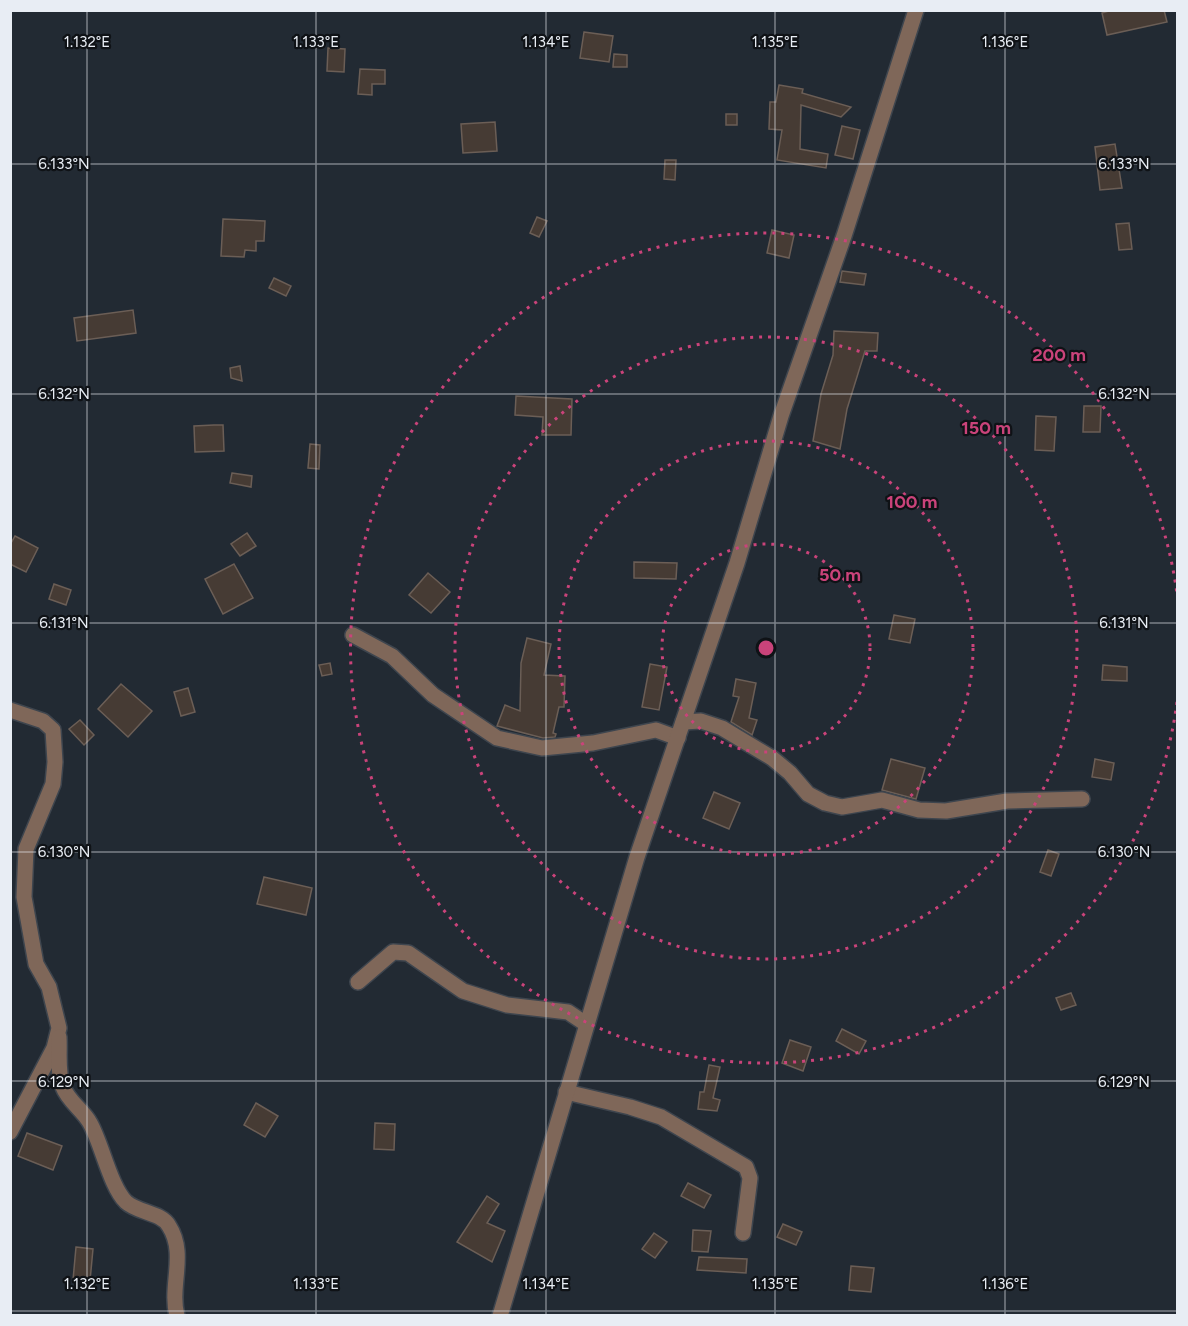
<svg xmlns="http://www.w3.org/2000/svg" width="1188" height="1326" viewBox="0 0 1188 1326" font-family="Figtree,sans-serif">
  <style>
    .building { fill: #463b34; stroke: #6b5e56; stroke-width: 1.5 }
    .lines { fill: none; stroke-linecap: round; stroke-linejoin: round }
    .street-casing { stroke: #3e454e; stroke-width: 18 }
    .street { stroke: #7f6759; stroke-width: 15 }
    .ticks { fill: none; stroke: #e8edf4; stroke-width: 1.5; stroke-opacity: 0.45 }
    .ring { fill: none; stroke: #ca437a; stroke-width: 3; stroke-dasharray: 3 6 }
    .ticks-label { font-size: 15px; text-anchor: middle; fill: #e8edf4; stroke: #0f1216; stroke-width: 4.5; stroke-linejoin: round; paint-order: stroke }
    .centre { fill: #ca437a; stroke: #0f1216; stroke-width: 3 }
    .ring-label { font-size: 18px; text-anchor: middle; font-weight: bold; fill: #ca437a; stroke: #0f1216; stroke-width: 4.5; stroke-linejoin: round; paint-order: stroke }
  </style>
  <rect width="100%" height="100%" fill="#222a33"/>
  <g class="building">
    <polygon points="1112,10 1164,10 1167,22 1107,35 1102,13"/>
    <polygon points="584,32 613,36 609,62 580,58"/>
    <polygon points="328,48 345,49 344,72 327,71"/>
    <polygon points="614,54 627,55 627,67 613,67"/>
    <polygon points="360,69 385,70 385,84 372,84 372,95 358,94"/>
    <polygon points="779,85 803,89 802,93 851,107 841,117 801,105 800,149 828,154 826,168 777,160 782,130 769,129 770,102 776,102"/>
    <rect x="726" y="114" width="11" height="11"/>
    <polygon points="495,122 497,151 463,153 461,124"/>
    <polygon points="842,126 860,130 853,159 835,155"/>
    <polygon points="1115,144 1122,188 1100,190 1095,147"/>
    <polygon points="665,160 676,160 675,180 664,179"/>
    <polygon points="537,217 547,221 539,237 530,233"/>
    <polygon points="223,219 265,221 264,241 256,241 256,251 245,250 244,257 221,256"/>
    <polygon points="1129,223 1132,249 1119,250 1116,224"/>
    <polygon points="772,230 794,235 789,258 767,253"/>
    <polygon points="842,271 866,274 864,285 840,282"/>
    <polygon points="274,278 291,286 286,296 269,288"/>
    <polygon points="133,310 136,333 77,341 74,318"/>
    <polygon points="834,331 878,333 877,351 865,351 847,409 840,449 813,441 821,394 833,355"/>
    <polygon points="240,366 242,381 231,378 230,368"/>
    <polygon points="516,396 572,399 571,435 542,435 543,417 515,415"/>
    <polygon points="1084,406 1101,406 1100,432 1083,432"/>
    <polygon points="1036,416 1056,417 1054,451 1035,450"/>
    <polygon points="214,425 223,425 224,451 195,452 194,426"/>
    <polygon points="310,444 320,445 319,469 308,468"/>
    <polygon points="232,473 252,476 251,487 230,483"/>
    <polygon points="247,533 256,546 240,556 231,544"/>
    <polygon points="15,536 38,548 26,572 10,564 10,545"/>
    <polygon points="634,562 677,563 676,579 634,578"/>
    <polygon points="234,564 253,598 223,614 205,579"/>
    <polygon points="428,573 450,592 431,613 409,595"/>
    <polygon points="54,584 71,590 66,605 49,599"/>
    <polygon points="894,615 915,619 910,643 889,639"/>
    <polygon points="527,638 551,644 544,675 565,676 564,707 559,707 553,733 556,734 555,737 543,738 497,726 505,705 520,711 521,663"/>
    <polygon points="330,663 332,674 322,676 319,665"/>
    <polygon points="650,664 667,667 659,710 642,707"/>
    <polygon points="1103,665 1127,667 1127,681 1102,680"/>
    <polygon points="736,679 756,683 749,718 757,720 752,735 731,722 739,697 733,696"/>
    <polygon points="121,684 152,711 128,737 98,709"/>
    <polygon points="188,688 195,712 181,716 174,692"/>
    <polygon points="80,720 94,735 84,745 69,729"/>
    <polygon points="891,759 925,768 916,799 882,790"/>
    <polygon points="1095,759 1114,763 1111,780 1092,777"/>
    <polygon points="714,792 740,803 729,829 703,818"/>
    <polygon points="1048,850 1059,854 1051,876 1040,872"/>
    <polygon points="264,877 312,888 306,915 257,904"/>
    <polygon points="1071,993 1076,1005 1061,1010 1056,998"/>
    <polygon points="842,1029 866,1041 859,1054 836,1041"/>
    <polygon points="790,1040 811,1047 803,1071 782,1063"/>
    <polygon points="709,1065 720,1067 713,1098 720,1100 717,1111 698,1109 700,1092 704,1092"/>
    <polygon points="256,1103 278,1116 265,1137 244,1125"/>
    <polygon points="375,1123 395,1124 394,1150 374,1149"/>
    <polygon points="27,1133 62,1146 53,1170 18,1156"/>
    <polygon points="688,1183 711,1195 704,1208 681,1196"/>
    <polygon points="487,1196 499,1204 487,1223 505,1231 492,1262 457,1242"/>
    <polygon points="783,1224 802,1232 796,1245 777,1237"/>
    <polygon points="693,1230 711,1231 708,1252 692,1251"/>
    <polygon points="654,1233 667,1242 655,1258 642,1249"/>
    <polygon points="76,1247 93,1249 90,1281 73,1280"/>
    <polygon points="699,1257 747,1259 746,1273 697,1270"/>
    <polygon points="851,1266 874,1268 871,1292 849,1290"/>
  </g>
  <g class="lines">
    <defs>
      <g id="street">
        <polyline points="353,635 392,656 433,695 497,738 542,748 593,743 656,730 678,738"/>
        <polyline points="10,710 43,721 53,730 55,762 53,784 26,849 24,897 36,964 49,987 59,1028 54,1048 10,1132"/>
        <polyline points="683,722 701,721 722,728 772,758 790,773 808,794 825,803 842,807 882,800 919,810 946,811 1007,801 1082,799"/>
        <polyline points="358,982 393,952 408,953 463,991 507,1005 568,1012 586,1024"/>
        <path d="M59 1037C60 1053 57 1072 63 1087 68 1101 83 1110 90 1123 102 1144 110 1186 126 1202 138 1213 161 1212 169 1226 187 1254 169 1286 177 1316"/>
        <polyline points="566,1092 630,1107 661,1117 746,1167 750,1178 743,1233"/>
        <polyline points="500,1316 637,857 737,563 781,416 844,236 916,10"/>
      </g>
    </defs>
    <use href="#street" class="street-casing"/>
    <use href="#street" class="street"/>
  </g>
  <path class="ticks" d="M87 10V1316M316 10V1316M546 10V1316M775 10V1316M1005 10V1316M10 164H1178M10 394H1178M10 623H1178M10 852H1178M10 1081H1178M10 1311H1178"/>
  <g class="ring">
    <circle cx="766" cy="648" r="104"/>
    <circle cx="766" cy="648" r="207"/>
    <circle cx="766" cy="648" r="311"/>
    <path d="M1177 702A415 415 0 1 1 1177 594"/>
  </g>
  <g class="ticks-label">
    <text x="87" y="47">1.132°E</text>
    <text x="316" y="47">1.133°E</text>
    <text x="546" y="47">1.134°E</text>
    <text x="775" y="47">1.135°E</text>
    <text x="1005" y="47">1.136°E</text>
    <text x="64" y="169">6.133°N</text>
    <text x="1124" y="169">6.133°N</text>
    <text x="64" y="399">6.132°N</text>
    <text x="1124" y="399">6.132°N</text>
    <text x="64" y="628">6.131°N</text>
    <text x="1124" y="628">6.131°N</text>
    <text x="64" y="857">6.130°N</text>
    <text x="1124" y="857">6.130°N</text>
    <text x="64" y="1087">6.129°N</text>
    <text x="1124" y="1087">6.129°N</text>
    <text x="87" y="1289">1.132°E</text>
    <text x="316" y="1289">1.133°E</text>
    <text x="546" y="1289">1.134°E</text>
    <text x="775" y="1289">1.135°E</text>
    <text x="1005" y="1289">1.136°E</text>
  </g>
  <circle cx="766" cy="648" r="9" class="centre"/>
  <g class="ring-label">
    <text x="1059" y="361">200 m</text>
    <text x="986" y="434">150 m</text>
    <text x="912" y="508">100 m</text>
    <text x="840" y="581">50 m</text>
  </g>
  <rect width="1188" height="1326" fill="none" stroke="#e8edf4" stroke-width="24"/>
</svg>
